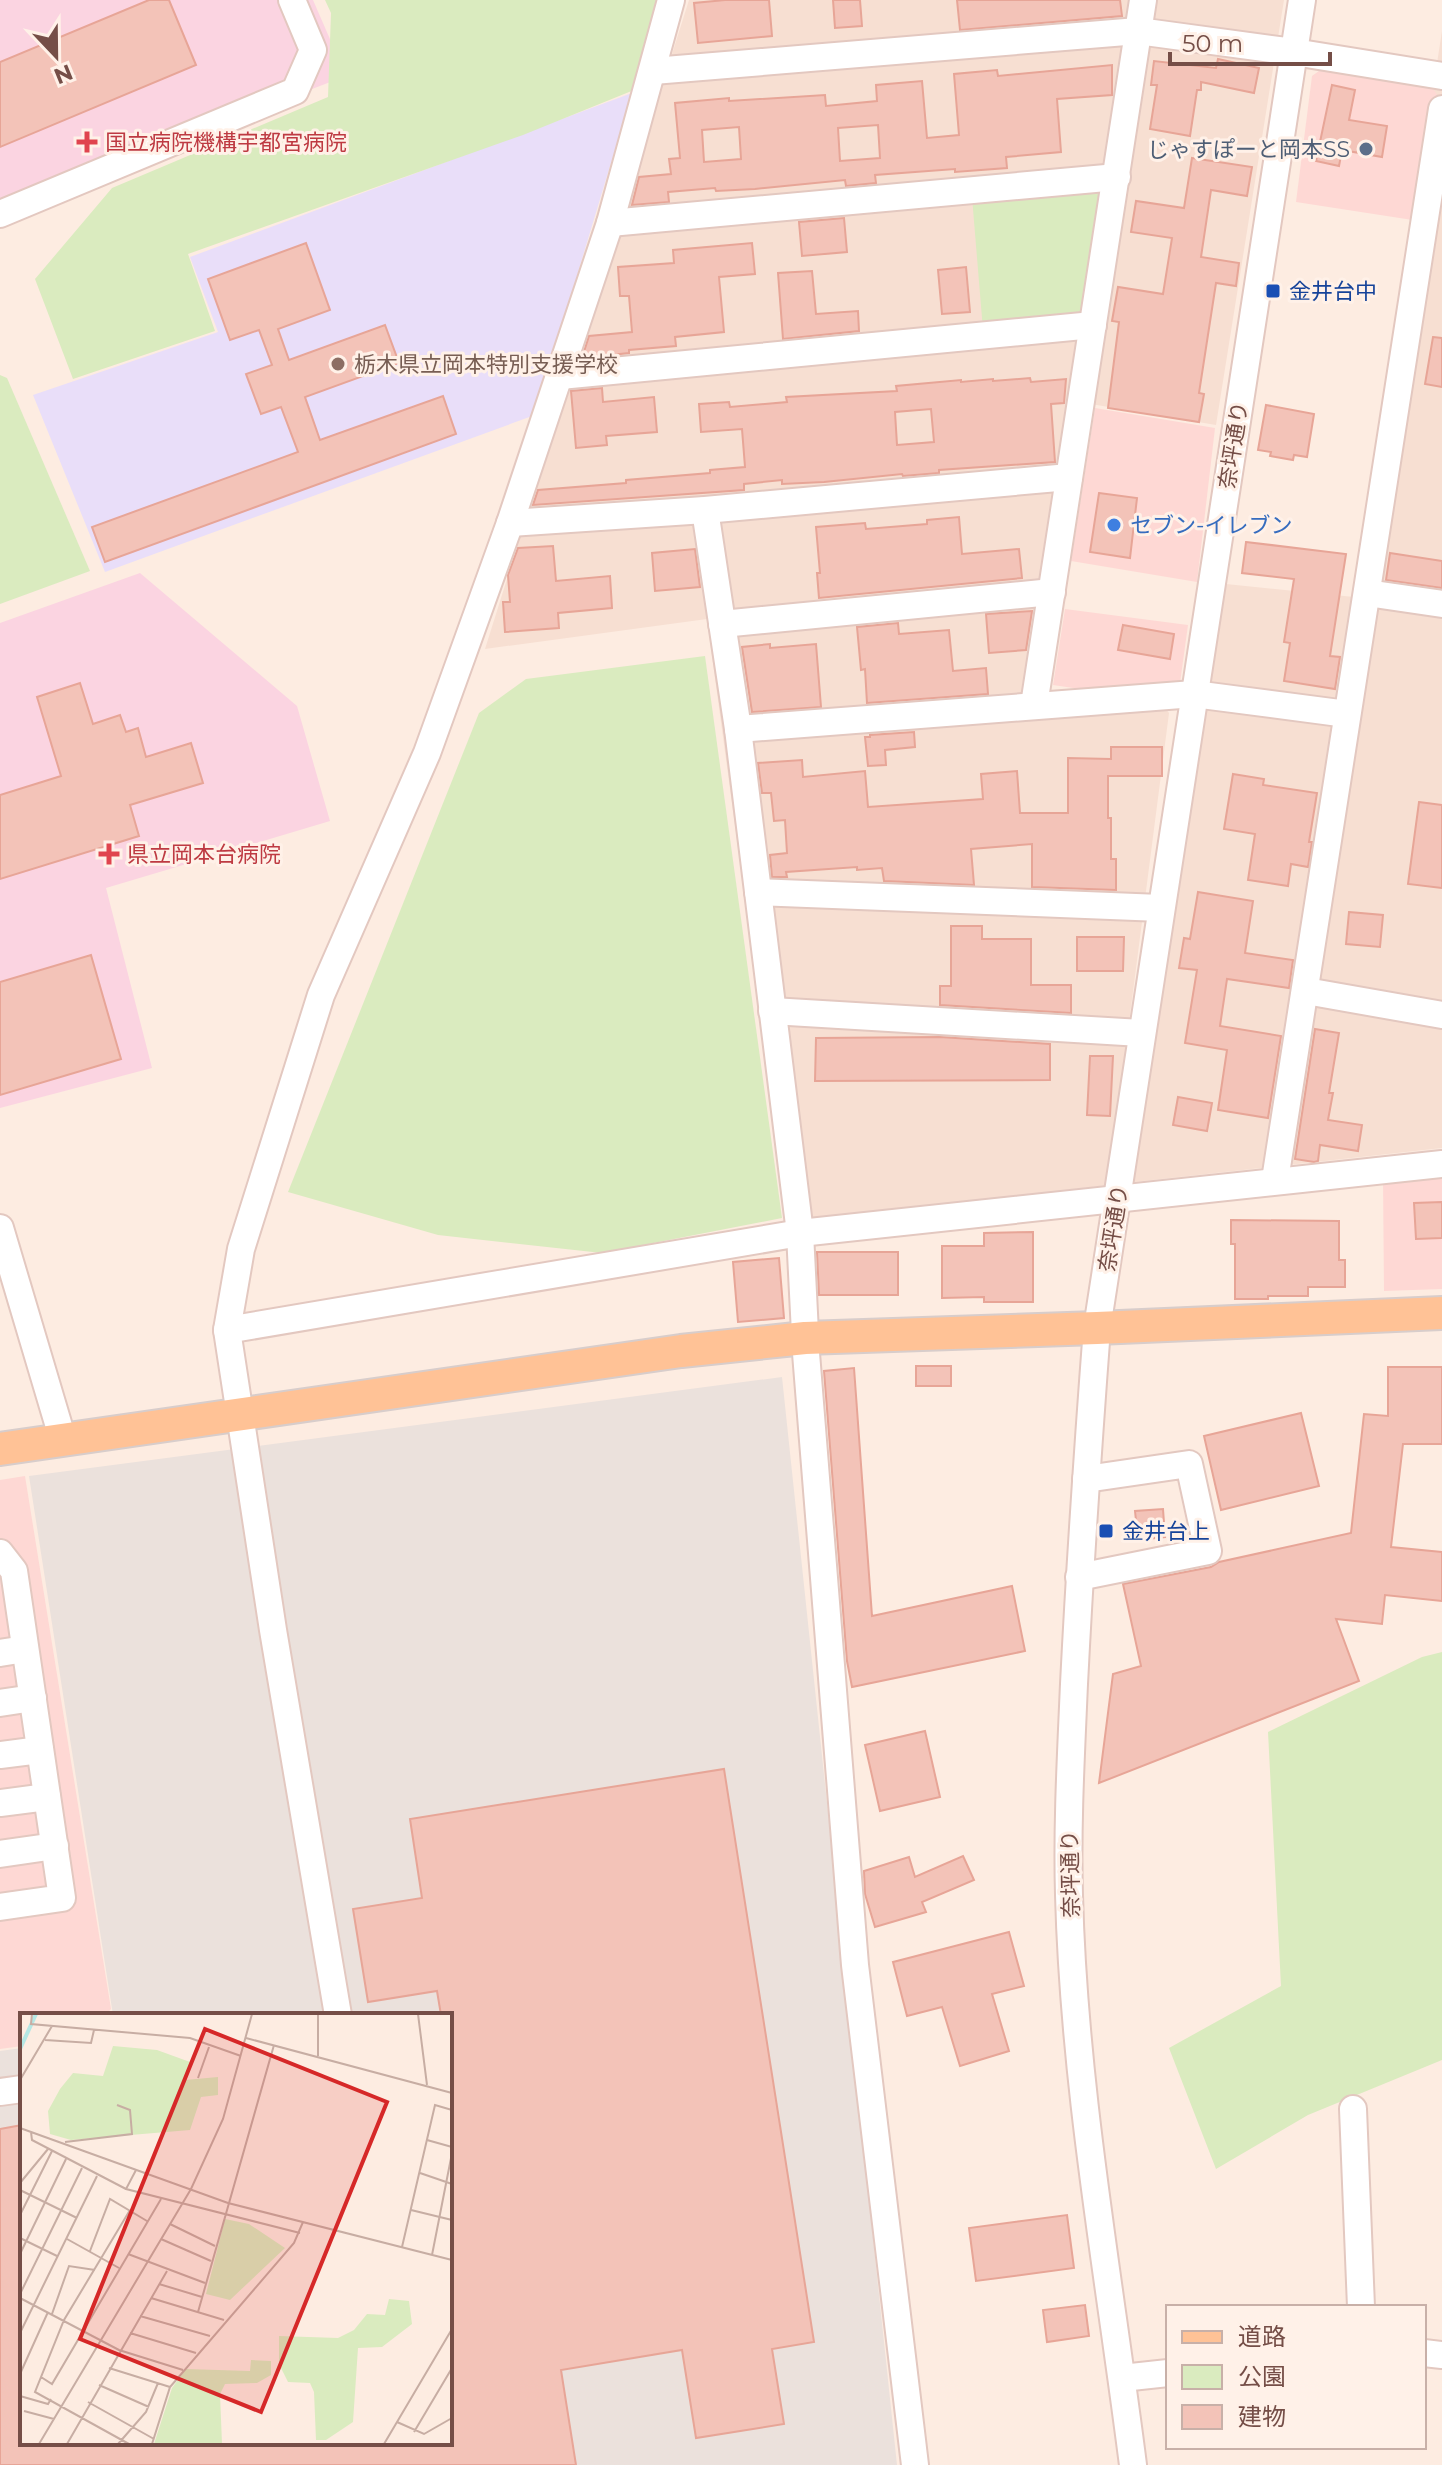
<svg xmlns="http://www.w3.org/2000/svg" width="1442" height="2465" viewBox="0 0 1442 2465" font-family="Montserrat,'Noto Sans JP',sans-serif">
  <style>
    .residential { fill: #f7dfd2 }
    .commercial { fill: #fed8d4 }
    .industrial { fill: #ebe1dc }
    .education { fill: #e9def9 }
    .medical { fill: #fbd4e1 }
    .green { fill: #daebbf }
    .building { fill: #f3c3b8; stroke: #e7a597; stroke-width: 2; fill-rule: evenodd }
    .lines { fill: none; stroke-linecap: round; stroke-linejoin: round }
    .minor-casing { stroke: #e3c8c0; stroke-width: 30 }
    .major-casing { stroke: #d8cdcb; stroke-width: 36 }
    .minor { stroke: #fff; stroke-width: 26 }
    .major { stroke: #ffc296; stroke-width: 32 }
    .health-dot { fill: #e0444e; stroke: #fff1e8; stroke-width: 3 }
    .service-dot { fill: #5c6f8a; stroke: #fff1e8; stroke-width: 3 }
    .transit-dot { fill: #1a4fb4; stroke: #fff1e8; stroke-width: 3 }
    .education-dot { fill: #8d6e63; stroke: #fff1e8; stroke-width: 3 }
    .shop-dot { fill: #3f7fe0; stroke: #fff1e8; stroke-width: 3 }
    .labels { text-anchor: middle; stroke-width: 6; stroke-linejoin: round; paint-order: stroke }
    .health-label { font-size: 22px; fill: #be3a42; stroke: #fff1e8; text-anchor: start }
    .service-label { font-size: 22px; fill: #4e5e75; stroke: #fff1e8; text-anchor: end }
    .transit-label { font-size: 22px; fill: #164399; stroke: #fff1e8; text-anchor: start }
    .education-label { font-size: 22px; fill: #785e54; stroke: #fff1e8; text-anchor: start }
    .street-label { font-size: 22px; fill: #754e47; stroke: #fff1e8 }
    .shop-label { font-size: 22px; fill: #366cbe; stroke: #fff1e8; text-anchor: start }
    .inset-river { fill: none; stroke: #b5e7e4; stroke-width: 4 }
    .inset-road { fill: none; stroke: #c7ada3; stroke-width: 2 }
    .view { fill: #d62828; fill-opacity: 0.15; stroke: #d62828; stroke-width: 4 }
    .inset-edge { fill: none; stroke: #754e47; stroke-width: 4 }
  </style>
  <rect width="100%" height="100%" fill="#fdece1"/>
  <g class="residential">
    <polygon points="689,0 1284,0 1216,425 1067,400 1019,719 1162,704 1169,713 1108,1185 789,1224 707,619 485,649"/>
    <polygon points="1442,31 1442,1148 1134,1182 1226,584 1354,597"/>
  </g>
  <g class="commercial">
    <polygon points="1326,66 1427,80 1438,96 1419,221 1296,202 1312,76"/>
    <polygon points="1095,408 1215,428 1197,582 1071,561"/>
    <polygon points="1065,609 1188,625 1180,683 1100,692 1053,685"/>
    <polygon points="1442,1174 1442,1289 1384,1291 1383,1179"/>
    <polygon points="25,1476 111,2009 105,2015 22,2015 22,2046 0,2049 0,1480"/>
  </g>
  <polygon class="industrial" points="782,1377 897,2465 0,2465 0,2051 22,2048 22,2443 450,2443 450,2015 113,2015 29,1476"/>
  <polygon class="education" points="632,93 535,415 105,572 33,395 218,332 190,257"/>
  <g class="medical">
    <polygon points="0,0 313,0 346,76 0,209"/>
    <polygon points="140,573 297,706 330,821 106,888 152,1068 0,1108 0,623"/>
  </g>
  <g class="green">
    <polygon points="325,0 656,0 634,90 523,135 188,254 215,331 73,379 35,279 112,188 328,97 331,13"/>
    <polygon points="1108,185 1088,318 983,330 972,197"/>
    <polygon points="0,375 7,378 90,571 0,604"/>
    <polygon points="705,656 782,1218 602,1253 438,1235 288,1192 479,713 526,679"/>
    <polygon points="1442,1652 1442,2060 1308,2115 1216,2169 1169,2048 1281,1986 1268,1732 1422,1657"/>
  </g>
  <g class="building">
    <polygon points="149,0 169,0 196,65 0,147 0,62"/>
    <polygon points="725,0 769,0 772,36 698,43 694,3"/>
    <polygon points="833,0 860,0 862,26 835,28"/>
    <polygon points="957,0 1120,0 1122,16 960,30"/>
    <polygon points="1218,59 1259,68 1254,93 1201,82 1201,90 1197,90 1190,136 1150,129 1157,85 1151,85 1154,61 1216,68"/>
    <path d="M1112 65V95L1057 99 1061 152 1006 157 1007 168 955 172V169L875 175 876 183 846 186 845 180 755 189 716 191 715 188 668 192 669 202 632 205 639 177 671 174 669 159 680 158 675 103 729 98V101L825 95 826 106 877 101 876 85 922 81 927 138 959 135 954 74 997 70 998 76ZM878 125 880 158 840 161 838 128ZM739 127 741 159 704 162 702 130Z"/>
    <polygon points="1332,85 1355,90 1349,120 1387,126 1382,157 1342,150 1339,166 1316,161"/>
    <polygon points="1192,158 1252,167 1247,196 1211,190 1201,257 1239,263 1236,286 1216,283 1199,393 1204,394 1199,422 1108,408 1119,322 1112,321 1118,287 1163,294 1172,238 1131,232 1136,201 1184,208"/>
    <polygon points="844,218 847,252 802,256 799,222"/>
    <polygon points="306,243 330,310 278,329 289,360 385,325 399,363 305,397 320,440 443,396 456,434 105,562 92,527 298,452 281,407 261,414 246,374 272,365 259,330 230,340 208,279"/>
    <polygon points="752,243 755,274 719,277 724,332 675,337 676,346 629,350 629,353 582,358 589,336 632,332 629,296 620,296 618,267 674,263 673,250"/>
    <polygon points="966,267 970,312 942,314 938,270"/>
    <polygon points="812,271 816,314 858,311 859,331 783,339 778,273"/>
    <polygon points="1433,337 1442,338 1442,387 1425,384"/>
    <path d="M1030 378 1031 382 1066 379 1064 403 1051 404 1055 462 939 470V473L903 476 902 474 824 482 782 484V480L744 484V490L533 505 538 490 626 483V480L710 473V470L745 467 742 429 701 432 699 404 729 402 730 407 787 402 786 397 897 391 896 386 961 380V382L993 379V381ZM931 409 934 442 897 445 895 412Z"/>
    <polygon points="602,388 603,402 654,397 657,432 606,436 607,445 576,448 571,391"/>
    <polygon points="1266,405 1314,414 1307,457 1294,455 1293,460 1270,456 1271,452 1258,450"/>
    <polygon points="1099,493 1137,498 1130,558 1090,552"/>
    <polygon points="959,517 962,554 1019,549 1022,578 819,598 817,573 820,573 816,527 865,523 866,529 927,524 927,520"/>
    <polygon points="1246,542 1346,554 1330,656 1340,657 1335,689 1284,681 1290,643 1284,642 1294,579 1242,573"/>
    <polygon points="553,546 556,581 610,576 612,608 558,613 559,628 505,632 503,602 510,602 508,575 518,548"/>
    <polygon points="695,549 700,587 655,591 652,553"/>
    <polygon points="1390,553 1442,561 1442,588 1386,580"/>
    <polygon points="1032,611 1026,650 989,653 986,614"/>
    <polygon points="898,623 899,634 949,630 953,671 986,668 988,694 867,703 865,669 861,670 857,627"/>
    <polygon points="1123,625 1174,634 1170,659 1118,650"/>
    <polygon points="770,644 770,648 816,644 821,707 752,712 742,647"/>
    <polygon points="80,683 93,724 120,715 126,732 138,728 146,757 191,743 203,783 130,805 139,836 0,879 0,795 61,776 37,697"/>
    <polygon points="914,732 915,747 885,750 886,765 868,766 865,737 870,737 870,735"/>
    <polygon points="1111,747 1162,747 1162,776 1108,776 1108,818 1111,818 1111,859 1116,859 1116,890 1032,887 1032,844 971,849 974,885 884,881 882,868 857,870 857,867 786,872 787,877 772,877 770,855 787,853 785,820 774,821 771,793 762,793 758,763 802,760 803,777 865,771 868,807 983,799 981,774 1017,771 1020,813 1068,813 1068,758 1111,759"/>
    <polygon points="1233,774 1264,779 1263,785 1317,793 1309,842 1312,842 1308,867 1291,864 1288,886 1248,880 1255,834 1224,829"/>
    <polygon points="1419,802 1442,805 1442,888 1408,884"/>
    <polygon points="1198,892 1253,901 1245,953 1293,960 1289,988 1227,979 1220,1026 1281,1036 1268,1118 1218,1110 1227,1050 1185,1043 1197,970 1179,968 1184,938 1190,939"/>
    <polygon points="1349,912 1383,915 1380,947 1346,944"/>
    <polygon points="951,926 982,926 982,939 1031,939 1031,985 1071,985 1071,1013 940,1005 940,986 951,986"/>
    <polygon points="1077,937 1124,937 1123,971 1077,971"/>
    <polygon points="91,955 121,1059 0,1095 0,982"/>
    <polygon points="1315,1029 1339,1033 1329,1093 1333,1093 1328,1120 1362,1125 1358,1151 1320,1145 1318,1161 1314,1162 1295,1159"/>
    <polygon points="816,1038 940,1037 1050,1044 1050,1080 815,1081"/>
    <polygon points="1090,1056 1113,1056 1110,1116 1087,1115"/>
    <polygon points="1178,1097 1212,1103 1207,1131 1173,1125"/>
    <polygon points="1442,1202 1442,1238 1416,1239 1414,1203"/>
    <polygon points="1231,1220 1339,1221 1339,1260 1345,1260 1345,1287 1308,1287 1308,1296 1268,1296 1268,1299 1235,1299 1235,1244 1231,1244"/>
    <polygon points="1033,1232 1033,1302 984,1302 984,1297 942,1298 942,1246 984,1246 984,1233"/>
    <polygon points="817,1252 898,1252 898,1295 819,1295"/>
    <polygon points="779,1258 784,1318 738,1322 733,1262"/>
    <rect x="916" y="1366" width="35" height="20"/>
    <polygon points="1388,1367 1442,1367 1442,1444 1403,1444 1391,1547 1442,1552 1442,1601 1385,1595 1382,1624 1336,1619 1359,1681 1099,1783 1113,1674 1141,1666 1123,1584 1211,1567 1219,1562 1351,1533 1364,1414 1388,1416"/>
    <polygon points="854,1368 872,1616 1012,1586 1025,1651 852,1687 847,1661 824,1371"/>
    <polygon points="1301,1413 1319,1486 1221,1510 1204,1436"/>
    <polygon points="1163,1509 1165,1537 1138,1540 1135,1511"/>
    <polygon points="925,1731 940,1797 880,1811 865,1745"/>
    <polygon points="724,1769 814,2342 772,2349 784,2424 696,2438 682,2350 561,2370 576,2465 0,2465 0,2129 22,2125 22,2443 450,2443 450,2015 441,2015 437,1991 368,2002 353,1909 422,1898 410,1819"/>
    <polygon points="963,1856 974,1880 922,1902 926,1912 875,1927 865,1894 864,1871 909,1857 915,1877"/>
    <polygon points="1009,1932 1024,1986 992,1994 1009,2051 960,2066 942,2007 907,2016 893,1962"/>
    <polygon points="1067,2215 1074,2268 976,2281 969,2228"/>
    <polygon points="1085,2305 1089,2336 1047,2342 1043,2310"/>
  </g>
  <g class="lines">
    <defs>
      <g id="minor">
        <polyline points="653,71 1138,31 1294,52 1442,76"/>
        <polyline points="0,214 295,91 313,50 292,0"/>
        <polyline points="610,223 1117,177"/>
        <polyline points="560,376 1093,325"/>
        <polyline points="705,510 738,729 800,1233 806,1353 855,1965 915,2465"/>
        <polyline points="510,523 705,510 1069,477"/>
        <polyline points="1367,593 1442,604"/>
        <polyline points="722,624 1052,592"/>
        <polyline points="1034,705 1143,0"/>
        <polyline points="738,729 1194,694 1347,714"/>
        <polyline points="758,892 1161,908"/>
        <polyline points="1306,991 1442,1015"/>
        <polyline points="772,1011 1141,1033"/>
        <polyline points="1275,1180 1442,109"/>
        <polyline points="0,1228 63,1440"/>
        <polyline points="227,1330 800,1233 1442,1164"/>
        <polyline points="0,1553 14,1571 62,1898 0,1907"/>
        <polyline points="1079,1577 1208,1551 1189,1464 1086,1479"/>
        <polyline points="0,1653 25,1649"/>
        <polyline points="0,1703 33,1698"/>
        <polyline points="0,1755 40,1750"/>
        <polyline points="0,1803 47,1797"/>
        <polyline points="0,1854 55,1846"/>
        <polyline points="338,2015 273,1630 227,1330 241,1249 321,995 427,753 510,523 610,223 671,0"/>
        <polyline points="0,2092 22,2089"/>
        <polyline points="1353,2109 1361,2307"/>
        <polyline points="1424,2353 1442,2355"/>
        <polyline points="1122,2378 1168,2373"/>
        <path d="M1133 2465C1109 2276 1074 2086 1069 1895 1067 1825 1071 1754 1074 1684 1080 1565 1088 1447 1097 1328L1302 0"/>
      </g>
      <polyline id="major" points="0,1449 681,1351 805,1338 1097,1328 1442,1313"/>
    </defs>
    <use href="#minor" class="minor-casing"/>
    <use href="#major" class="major-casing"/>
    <use href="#minor" class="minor"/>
    <use href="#major" class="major"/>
  </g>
  <g class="health-dot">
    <path d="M83 130h8v8h8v8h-8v8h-8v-8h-8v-8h8z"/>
    <path d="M105 842h8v8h8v8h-8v8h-8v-8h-8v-8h8z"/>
  </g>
  <circle class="service-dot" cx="1366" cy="149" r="8"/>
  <g class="transit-dot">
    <rect x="1265" y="283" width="16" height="16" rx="4"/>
    <rect x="1098" y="1523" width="16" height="16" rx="4"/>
  </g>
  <circle class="education-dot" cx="338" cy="364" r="8"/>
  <circle class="shop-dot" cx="1114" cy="525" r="8"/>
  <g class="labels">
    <g class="health-label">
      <text x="105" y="150">国立病院機構宇都宮病院</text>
      <text x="127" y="862">県立岡本台病院</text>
    </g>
    <g class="service-label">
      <text x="1350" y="157">じゃすぽーと岡本SS</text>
    </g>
    <g class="transit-label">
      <text x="1289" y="299">金井台中</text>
      <text x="1122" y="1539">金井台上</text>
    </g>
    <g class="education-label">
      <text x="354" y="372">栃木県立岡本特別支援学校</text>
    </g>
    <g class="street-label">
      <text transform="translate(1233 445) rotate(-81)" y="8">奈坪通り</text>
      <text transform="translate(1113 1228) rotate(-81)" y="8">奈坪通り</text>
      <text transform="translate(1070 1874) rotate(-91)" y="8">奈坪通り</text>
    </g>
    <g class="shop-label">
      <text x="1130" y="533">セブン-イレブン</text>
    </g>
  </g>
  <g transform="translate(20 2013)">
    <rect width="432" height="432" fill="#fdece1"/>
    <path d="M93 33 137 37 170 49 165 67 198 64V82L181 84 170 117 51 127 30 121 28 98 40 76 53 60 83 63ZM205 206 229 211 265 235 210 287 186 281ZM369 286 389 288 392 311 362 334 338 335 333 409 306 427H296L294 379 290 370 268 369 259 351V323L318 325 334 317 347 301 365 302ZM231 347 251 348V362L237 370 205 371 200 381 202 431H134L152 375 166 356 230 358Z" fill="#daebbf"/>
    <path class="inset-river" d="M0 36 16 1"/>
    <path class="inset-road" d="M12 1 11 11 170 25 221 43M398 1 407 72M226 25 432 80M25 27 71 30 74 17M298 43V1M178 65 189 34M0 67 32 13M0 115 208 190 432 247M11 119 12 127 106 176M407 127 432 134M45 129 112 121 110 97 97 92M116 157 106 176 280 220M400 160 432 171M0 170 28 136M0 177 57 205M391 197 432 207M0 202 32 138M150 211 195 233M0 225 37 243M47 226 99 255M141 226 191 248M382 234 415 92 432 97M70 238 90 186 127 208M0 241 46 146M108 241 185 270M412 242 432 140M139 271 182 284M0 281 62 155M0 285 99 337 163 357M131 285 204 307M178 299 254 32M32 301 49 253 75 257M120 303 190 323M0 320 77 163M110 320 176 340M89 355 150 374M0 361 28 299M21 364 32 371 141 186M79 372 129 394M0 383 28 391 31 386M68 389 134 426M4 398 34 406M377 409 404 421 432 405M394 419 432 355M19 431 171 176 203 106 232 1M47 431 147 258M98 431 126 399 138 370M109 431 15 379 44 307 110 197M132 431 150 374 274 230 283 209M364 431 432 316"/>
    <path class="view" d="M185 16 367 89 241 399 60 326Z"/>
    <rect width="432" height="432" class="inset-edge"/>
  </g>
  <rect x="1166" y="2305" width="260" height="144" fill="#fff1e8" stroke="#c8b0a8" stroke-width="2"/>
  <rect x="1182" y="2331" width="40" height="12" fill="#ffc296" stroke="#c8b0a8" stroke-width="2"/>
  <text x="1238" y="2345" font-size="24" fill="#754e47">道路</text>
  <rect x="1182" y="2365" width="40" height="24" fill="#daebbf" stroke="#c8b0a8" stroke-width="2"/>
  <text x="1238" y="2385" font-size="24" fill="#754e47">公園</text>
  <rect x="1182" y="2405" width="40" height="24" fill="#f3c3b8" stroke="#c8b0a8" stroke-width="2"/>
  <text x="1238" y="2425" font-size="24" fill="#754e47">建物</text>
  <g transform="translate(56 56) rotate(158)" stroke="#fff1e8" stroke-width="6" paint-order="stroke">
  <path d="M0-6L14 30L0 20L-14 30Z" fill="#754e47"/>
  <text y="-12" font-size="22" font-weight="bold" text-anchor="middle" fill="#754e47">N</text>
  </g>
  <path d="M1170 52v12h160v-12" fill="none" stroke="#754e47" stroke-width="4"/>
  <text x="1182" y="52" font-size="24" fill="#754e47" stroke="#fff1e8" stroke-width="6" paint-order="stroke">50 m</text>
</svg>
